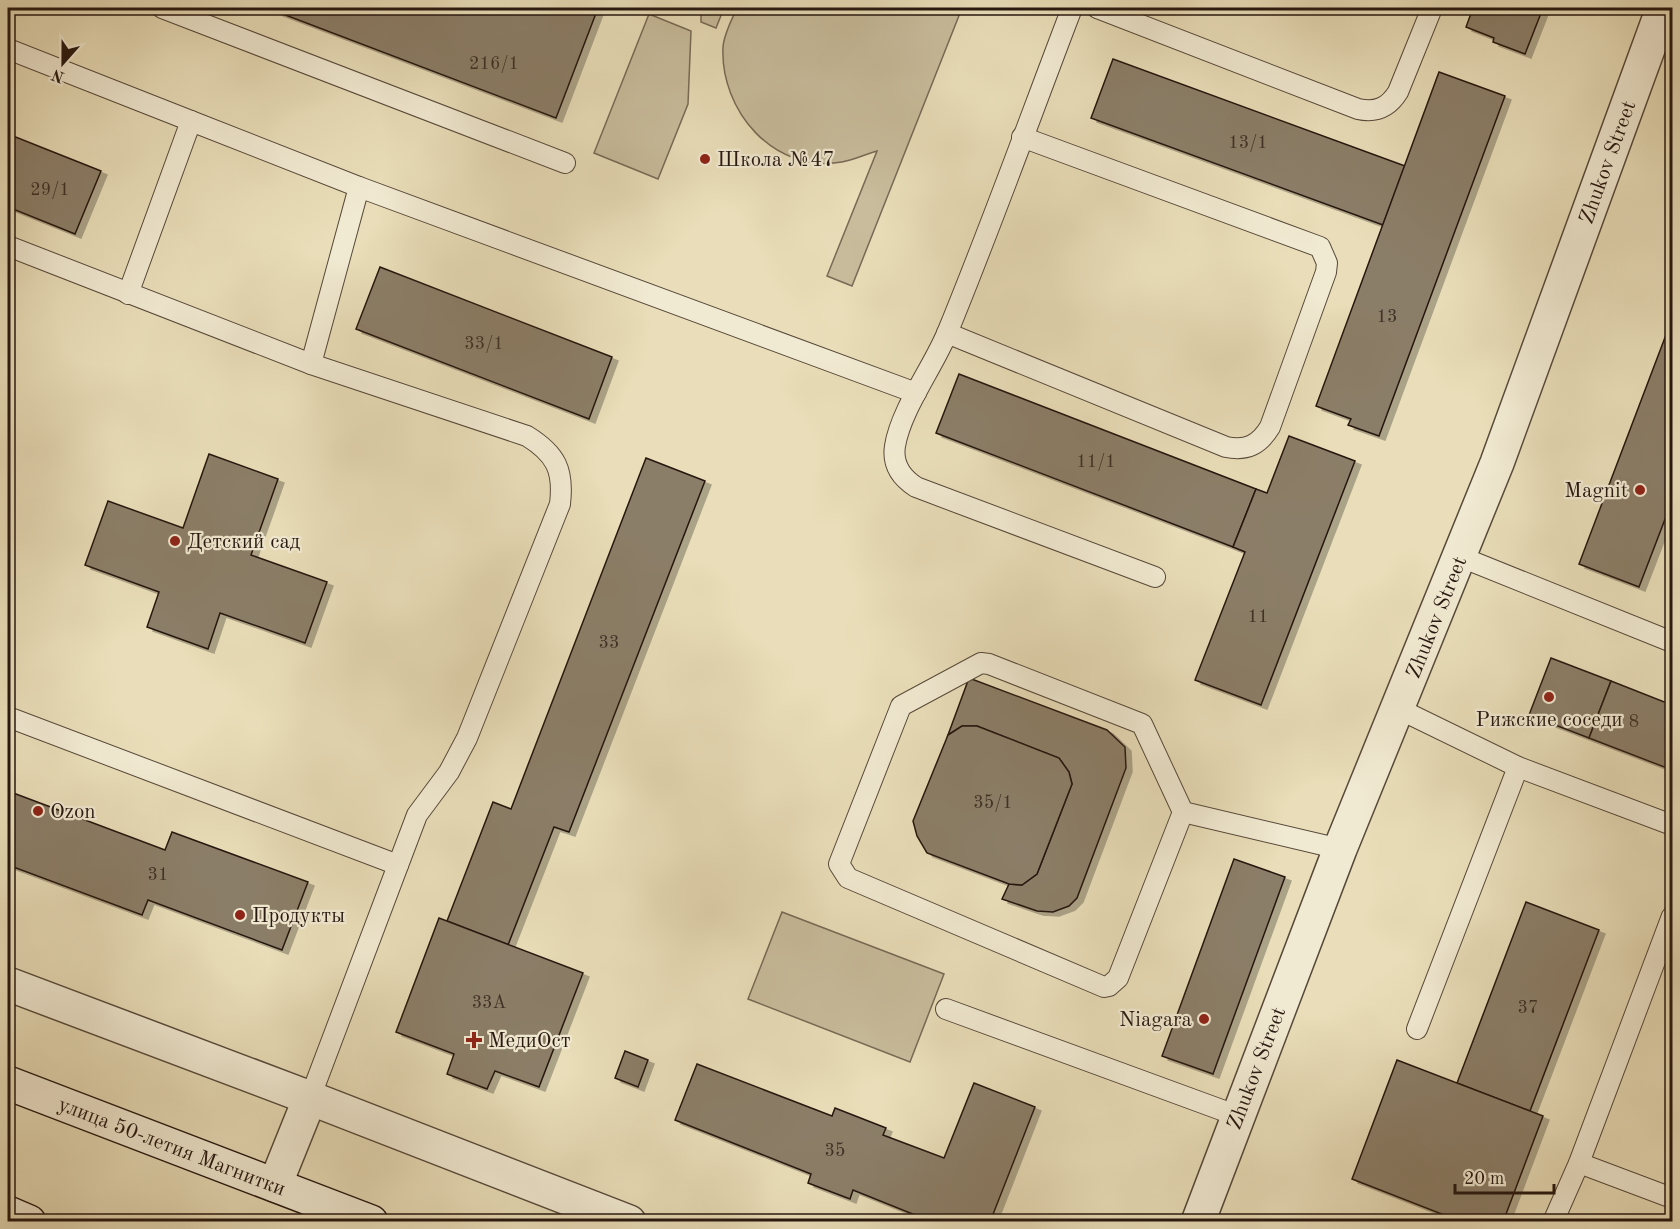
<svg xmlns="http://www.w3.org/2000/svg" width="1680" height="1229" viewBox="0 0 1680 1229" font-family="'Old Standard TT',serif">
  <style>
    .green { fill: #c8bc9c; stroke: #776a56; stroke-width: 1.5 }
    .building { fill: #8b7e68; stroke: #261710; stroke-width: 1.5; filter: url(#shadow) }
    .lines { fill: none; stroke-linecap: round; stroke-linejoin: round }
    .service-casing { stroke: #57493a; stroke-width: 22 }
    .minor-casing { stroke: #57493a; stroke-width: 36 }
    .tertiary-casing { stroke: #57493a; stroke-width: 36 }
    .secondary-casing { stroke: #261710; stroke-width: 36 }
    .service { stroke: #f1ead2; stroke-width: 20 }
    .minor { stroke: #f1ead2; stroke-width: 33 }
    .tertiary { stroke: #f1ead2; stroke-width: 33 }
    .secondary { stroke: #f1ead2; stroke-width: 33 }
    .poi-dot { fill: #8f2418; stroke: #f1ead2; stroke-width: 2 }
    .labels { text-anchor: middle; stroke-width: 4.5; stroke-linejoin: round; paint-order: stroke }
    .number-label { font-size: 18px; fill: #3f3126 }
    .poi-label { font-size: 21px; fill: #261710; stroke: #f1ead2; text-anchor: start }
    .street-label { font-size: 21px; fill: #261710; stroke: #f1ead2 }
  </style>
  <defs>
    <filter id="shadow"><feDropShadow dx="6" dy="4" stdDeviation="0" flood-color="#0004"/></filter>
  </defs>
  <rect width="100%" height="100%" fill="#e9deb9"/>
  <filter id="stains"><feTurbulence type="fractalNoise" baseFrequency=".00333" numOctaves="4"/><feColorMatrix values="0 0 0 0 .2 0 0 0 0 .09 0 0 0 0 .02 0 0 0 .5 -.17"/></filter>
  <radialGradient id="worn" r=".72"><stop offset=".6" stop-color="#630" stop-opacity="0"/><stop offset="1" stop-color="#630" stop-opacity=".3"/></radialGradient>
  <g class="green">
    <polygon points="701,8 724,8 716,28 701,22"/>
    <path d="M737 8H962L852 286 827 276 877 151C866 154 854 160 842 162 773 174 720 110 723 47 724 34 732 19 737 8Z"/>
    <polygon points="649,14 691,31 688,104 658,179 594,153"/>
    <polygon points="782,912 944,974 910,1062 748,999"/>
  </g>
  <g class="building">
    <polygon points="267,8 598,8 556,118"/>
    <polygon points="1473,8 1543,8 1525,54 1493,42 1494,38 1466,27"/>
    <polygon points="1113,59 1405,166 1383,225 1091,118"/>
    <polygon points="1439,72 1505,96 1379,436 1348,425 1351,419 1316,406"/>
    <polygon points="8,134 101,171 75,234 8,207"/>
    <polygon points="380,267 612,357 589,419 356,329"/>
    <polygon points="1672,319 1672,501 1639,587 1579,564"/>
    <polygon points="959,374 1256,489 1233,547 936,433"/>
    <polygon points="1289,436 1355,461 1261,705 1195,680 1245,552 1233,547 1256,489 1267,493"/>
    <polygon points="209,454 278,479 251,555 327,582 305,643 220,613 208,649 147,627 159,592 85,565 108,501 183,528"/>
    <polygon points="646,458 705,481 569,832 554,827 508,945 447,921 493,802 511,809"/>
    <polygon points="1551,658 1611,681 1589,738 1529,715"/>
    <polygon points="969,678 1107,730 1125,747 1126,768 1077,898 1069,906 1053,912 1037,911 1002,899 1009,884 1022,885 1037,874 1072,784 1069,772 1059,758 977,726 962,726 948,735"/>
    <polygon points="1611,681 1672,705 1672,770 1589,738"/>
    <polygon points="962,726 977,726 1059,758 1069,772 1072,784 1037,874 1022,885 1009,884 927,853 917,836 913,821 948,735"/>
    <polygon points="8,791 165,850 172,832 308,882 282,950 148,900 142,915 8,865"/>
    <polygon points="1234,859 1285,877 1213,1074 1162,1056"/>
    <polygon points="1526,902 1599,930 1530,1111 1457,1083"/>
    <polygon points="439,918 583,973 539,1087 495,1071 487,1089 447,1074 454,1054 396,1032"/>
    <polygon points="625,1051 648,1060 638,1087 615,1078"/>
    <polygon points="1397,1060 1543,1116 1503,1222 1462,1222 1352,1179"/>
    <polygon points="697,1064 832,1116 835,1108 886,1128 883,1135 944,1158 974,1083 1035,1107 990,1222 924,1222 925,1219 853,1190 850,1199 808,1183 811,1174 675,1120"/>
  </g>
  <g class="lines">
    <defs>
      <g id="service">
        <polyline points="162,8 565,163"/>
        <path d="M1072 8C1031 115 992 224 948 331 934 366 901 409 895 446 892 465 902 478 916 487L1155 577"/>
        <path d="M1097 8 1358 109C1376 113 1388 108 1398 92L1432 8"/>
        <polyline points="8,49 191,121"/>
        <polyline points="8,246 311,364"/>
        <polyline points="128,294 191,121 359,187"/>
        <path d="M947 333 1226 447C1247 451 1259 445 1270 427L1326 272 1327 263 1320 247 1022 137"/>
        <polyline points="1461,557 1672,642"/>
        <polyline points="1399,709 1518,767 1672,825"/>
        <polyline points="8,717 398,865"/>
        <polyline points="1183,812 1118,978 1109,986 1104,987 848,878 839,864 901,706 981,663 989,664 1142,724 1183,812 1340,849"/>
        <polyline points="946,1009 1238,1116"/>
        <polyline points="1417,1029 1518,767"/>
        <path d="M310 1098 417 815 449 772 467 738 560 504C564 470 556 454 527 436L311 364 359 187 916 393"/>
        <polyline points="1579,1163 1672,1198"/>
        <polyline points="1553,1222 1579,1163 1672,916"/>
      </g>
      <g id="minor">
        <polyline points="8,984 310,1098"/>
        <polyline points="275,1185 310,1098 629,1222"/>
      </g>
      <polyline id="tertiary" points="1198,1222 1340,849 1497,463 1663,8"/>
      <g id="secondary">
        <polyline points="8,1083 371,1222"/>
        <polyline points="8,1213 29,1222"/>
      </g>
    </defs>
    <use href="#service" class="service-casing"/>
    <use href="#minor" class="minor-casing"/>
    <use href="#tertiary" class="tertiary-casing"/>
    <use href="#secondary" class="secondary-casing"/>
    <use href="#service" class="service"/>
    <use href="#minor" class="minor"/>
    <use href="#tertiary" class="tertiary"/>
    <use href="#secondary" class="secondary"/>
  </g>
  <g class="poi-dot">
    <circle cx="705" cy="159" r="6"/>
    <circle cx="1640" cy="490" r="6"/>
    <circle cx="175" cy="541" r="6"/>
    <circle cx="1549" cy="697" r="6"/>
    <circle cx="38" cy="811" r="6"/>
    <circle cx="240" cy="915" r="6"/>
    <circle cx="1204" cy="1019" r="6"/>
    <path d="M471 1031h6v6h6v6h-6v6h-6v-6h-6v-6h6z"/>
  </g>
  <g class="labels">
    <g class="number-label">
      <text x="494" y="69">216/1</text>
      <text x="1248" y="148">13/1</text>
      <text x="50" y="195">29/1</text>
      <text x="1387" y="322">13</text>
      <text x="484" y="349">33/1</text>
      <text x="1096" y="467">11/1</text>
      <text x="1258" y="622">11</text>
      <text x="609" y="648">33</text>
      <text x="1634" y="727">8</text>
      <text x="993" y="808">35/1</text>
      <text x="158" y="880">31</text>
      <text x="489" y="1008">33А</text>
      <text x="1528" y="1013">37</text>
      <text x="835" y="1156">35</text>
    </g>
    <g class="poi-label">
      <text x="717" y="166">Школа №47</text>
      <text x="1628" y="497" text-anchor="end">Magnit</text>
      <text x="187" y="548">Детский сад</text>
      <text x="1549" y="726" text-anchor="middle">Рижские соседи</text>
      <text x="50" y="818">Ozon</text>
      <text x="252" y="922">Продукты</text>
      <text x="1192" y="1026" text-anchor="end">Niagara</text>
      <text x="488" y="1047">МедиОст</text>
    </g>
    <g class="street-label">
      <text transform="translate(1607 162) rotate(-70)" y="7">Zhukov Street</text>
      <text transform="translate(1436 617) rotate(-68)" y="7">Zhukov Street</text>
      <text transform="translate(1256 1068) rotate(-69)" y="7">Zhukov Street</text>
      <text transform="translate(172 1146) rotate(21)" y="7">улица 50-летия Магнитки</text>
    </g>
  </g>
  <rect width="1680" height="1229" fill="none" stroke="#e9deb9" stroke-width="30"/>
  <rect x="9" y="9" width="1662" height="1211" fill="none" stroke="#261710" stroke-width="3"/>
  <rect x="15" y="15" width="1650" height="1199" fill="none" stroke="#261710" stroke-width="1.5"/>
  <g transform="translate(63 63) rotate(201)" stroke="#f1ead2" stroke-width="4.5" paint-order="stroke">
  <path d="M0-4.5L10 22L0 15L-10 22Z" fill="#261710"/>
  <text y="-9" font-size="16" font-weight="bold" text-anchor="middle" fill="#261710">N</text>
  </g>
  <path d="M1455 1184v9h99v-9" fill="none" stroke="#261710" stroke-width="3"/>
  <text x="1464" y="1184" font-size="18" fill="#261710" stroke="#f1ead2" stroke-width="4.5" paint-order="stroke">20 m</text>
  <rect width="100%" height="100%" filter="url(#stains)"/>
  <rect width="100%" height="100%" fill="url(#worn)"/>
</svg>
